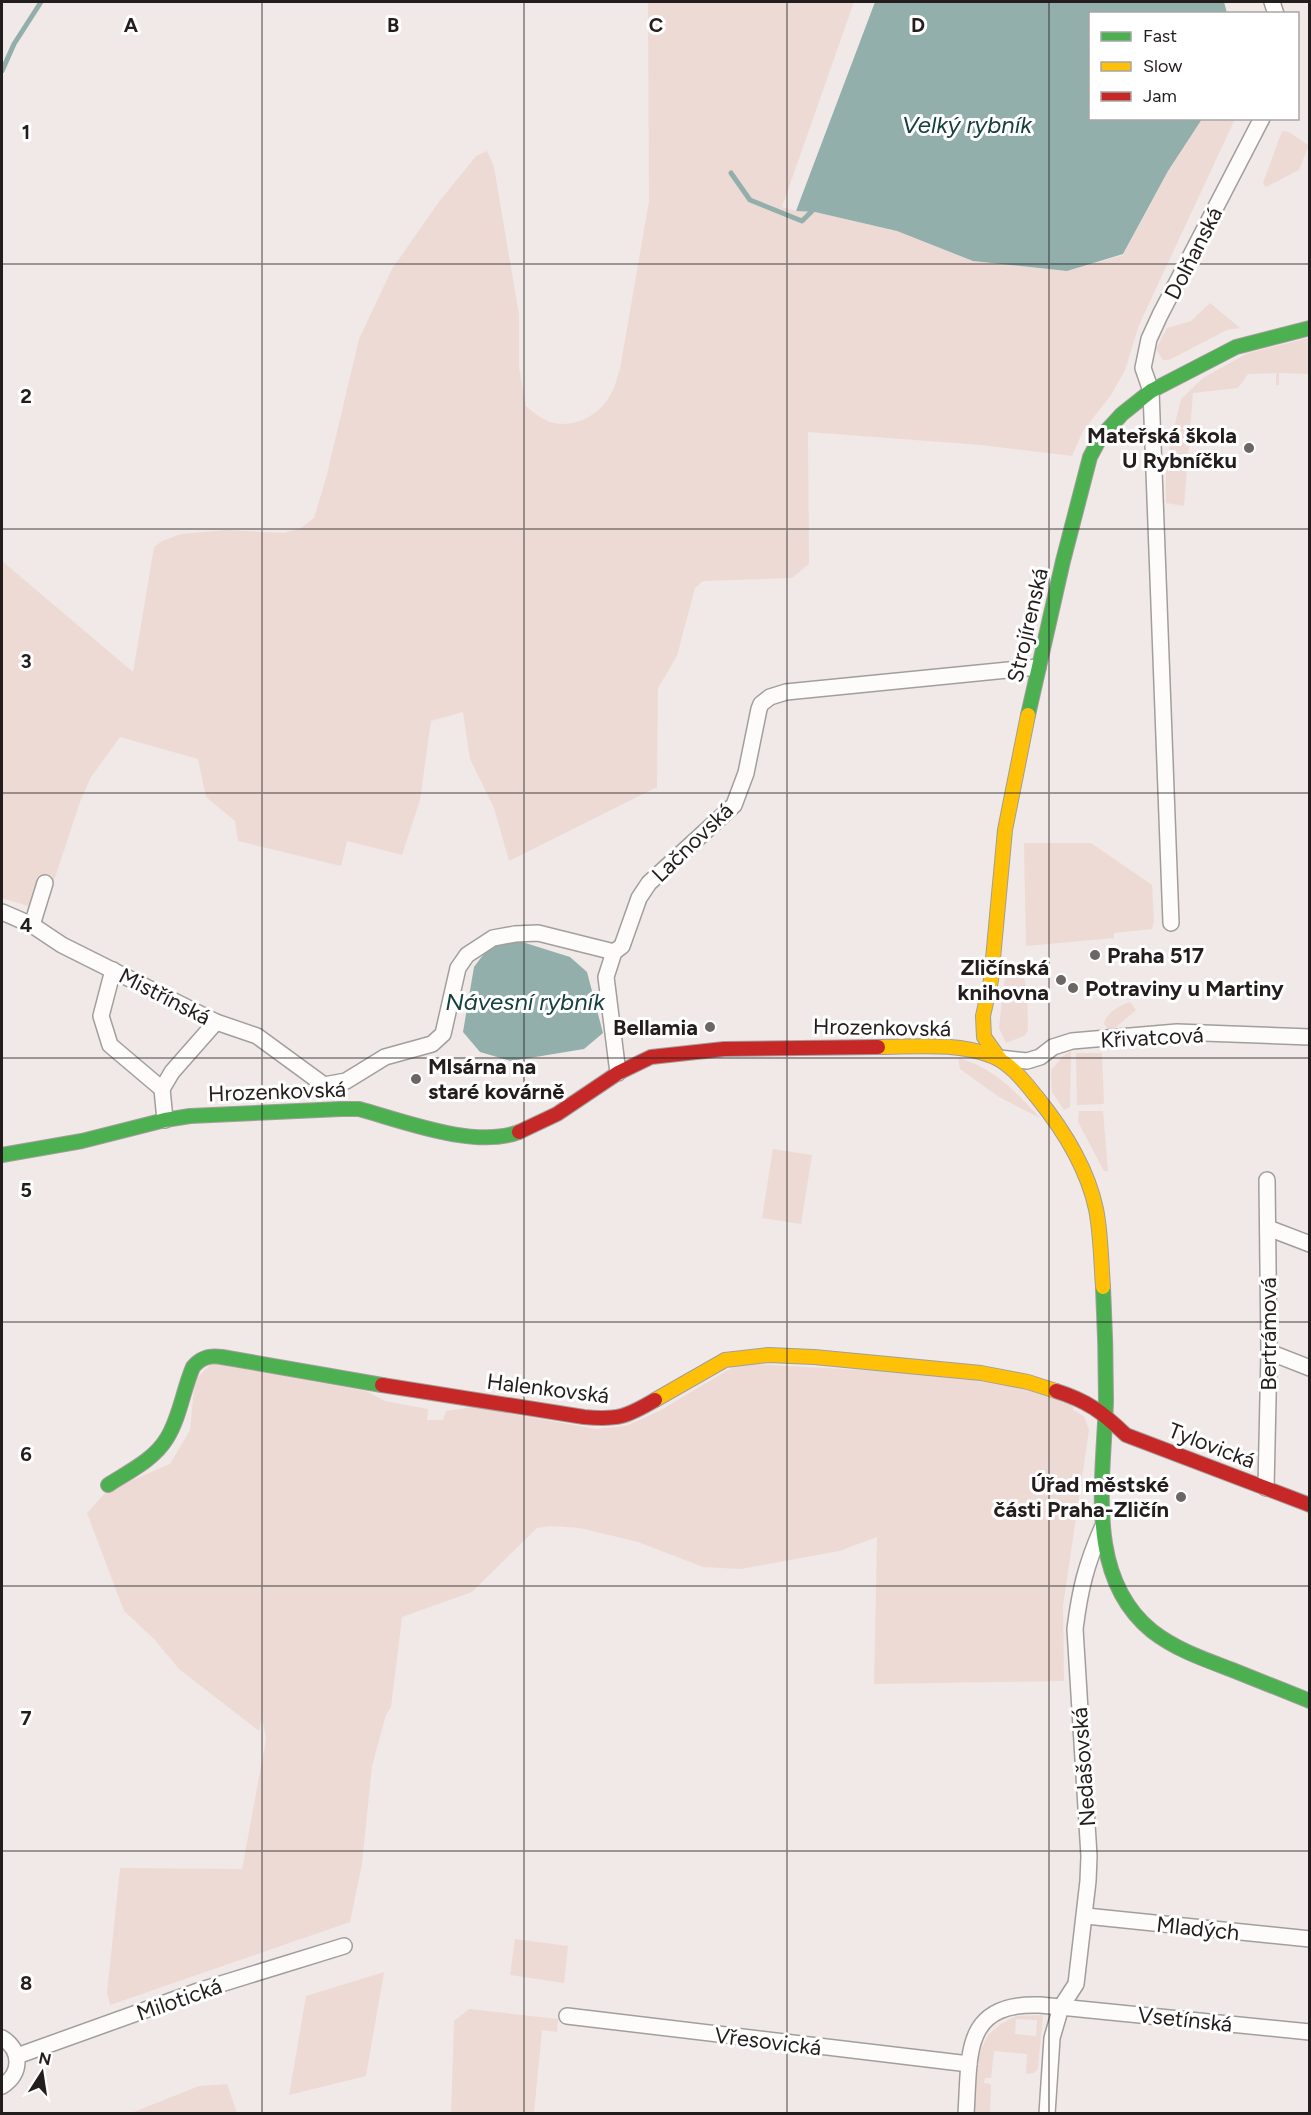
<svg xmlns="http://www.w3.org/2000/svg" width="1311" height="2115" viewBox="0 0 1311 2115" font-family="Figtree,sans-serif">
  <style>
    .green { fill: #eedad4; fill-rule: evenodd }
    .water { fill: #92afac }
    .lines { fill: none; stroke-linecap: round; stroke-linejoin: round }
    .stream { stroke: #92afac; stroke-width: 5 }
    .street-casing { stroke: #a29e9c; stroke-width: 18 }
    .fast-casing { stroke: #a29e9c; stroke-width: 16 }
    .slow-casing { stroke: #a29e9c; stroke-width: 16 }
    .jam-casing { stroke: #a29e9c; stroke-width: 16 }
    .street { stroke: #fdfcfb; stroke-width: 15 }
    .fast { stroke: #4caf50; stroke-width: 14 }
    .slow { stroke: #ffc107; stroke-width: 14 }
    .jam { stroke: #c62828; stroke-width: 14 }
    .grid { fill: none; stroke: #231e1d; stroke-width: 1.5; stroke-opacity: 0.55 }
    .poi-dot { fill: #6b6564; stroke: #fff; stroke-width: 2 }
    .labels { text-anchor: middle; stroke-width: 6; stroke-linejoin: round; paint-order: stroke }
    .street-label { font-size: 22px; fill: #231e1d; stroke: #fff }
    .poi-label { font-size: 22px; font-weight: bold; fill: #231e1d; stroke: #fff; text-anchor: end }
    .water-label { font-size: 24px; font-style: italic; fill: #15403d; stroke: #fff }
    .grid-label { font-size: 20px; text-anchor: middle; font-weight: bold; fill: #231e1d; stroke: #fff; stroke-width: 6; stroke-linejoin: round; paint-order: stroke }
  </style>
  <rect width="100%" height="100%" fill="#f0e9e7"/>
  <g class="green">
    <path d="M648 2H854L782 207 796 211 815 212 897 231 973 261 1067 271 1123 255 1168 171 1202 119H1235L1139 325 1125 370 1111 395 1083 431 1072 456 981 445 808 432 809 564 792 578 703 581 695 588 677 656 658 688 657 787 509 861 494 808 470 759 463 712 431 721 420 800 402 855 347 841 341 866 238 841 235 821 206 797 198 759 120 737 91 777 80 802 44 911 2 898V561L133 672 154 547 162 541 181 534 227 530 284 533 301 528 314 518 326 478 359 339 392 269 438 203 476 156 487 151 494 167 519 315V367L526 406C534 413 544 421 554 423 578 428 602 413 612 392 616 385 617 376 620 369L649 201Z"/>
    <polygon points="1282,131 1289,132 1308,145 1308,147 1299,170 1266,187 1263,184 1264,180"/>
    <polygon points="1210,303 1240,328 1227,330 1169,360 1163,360 1156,349 1167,328 1191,321"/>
    <polygon points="1309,338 1309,374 1279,373 1279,385 1276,385 1276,373 1248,374 1238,388 1193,393 1184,506 1166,503 1166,460 1181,399 1203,378 1248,353"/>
    <polygon points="1024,843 1091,843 1152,885 1154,922 1152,929 1114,933 1114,938 1026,946"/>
    <polygon points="1011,970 1023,971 1027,994 1028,1031 1024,1036 1006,1043 999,1028 1005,975"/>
    <path d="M1130 1002 1136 1010 1114 1029 1109 1030 1104 1024C1106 1013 1120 1005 1130 1002Z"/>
    <polygon points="1071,1051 1070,1107 1064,1110 1052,1092 1051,1070 1063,1056"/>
    <polygon points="1076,1053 1102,1053 1104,1104 1077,1105"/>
    <path d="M958 1058C993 1067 1016 1092 1040 1118L999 1097 960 1069Z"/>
    <polygon points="1079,1111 1103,1111 1108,1171 1104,1171 1078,1122"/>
    <polygon points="773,1149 812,1155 801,1224 762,1218"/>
    <polygon points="212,1363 366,1391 385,1401 428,1409 427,1420 443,1420 446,1411 473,1407 596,1429 626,1426 659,1411 733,1367 753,1364 880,1371 1012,1384 1074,1405 1073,1410 1084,1416 1089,1430 1063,1606 1064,1681 874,1684 877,1537 839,1551 741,1569 703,1567 638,1542 580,1528 551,1526 537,1528 472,1592 402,1617 391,1707 386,1715 372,1766 362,1864 350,1922 110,2005 107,1993 120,1868 242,1869 266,1739 262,1717 259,1731 179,1669 154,1639 124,1611 87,1513 107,1491 170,1464 190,1430 195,1380"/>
    <polygon points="515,1939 568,1946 564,1983 510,1975"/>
    <polygon points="384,1972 366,2076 289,2095 306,1996"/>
    <polygon points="469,2009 558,2019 557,2032 542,2030 534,2113 451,2113 454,2021"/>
    <path d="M1041 2015 1043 2016 1038 2069 1034 2073 1026 2074 1027 2054 994 2051 991 2078H985L984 2083 991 2084 990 2113H974L978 2056 988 2035 1001 2024 1016 2016ZM1016 2019 1037 2020 1036 2036 1015 2034Z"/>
    <polygon points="227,2084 237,2113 131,2113 199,2086"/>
  </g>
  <g class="water">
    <polygon points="875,2 1224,2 1227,13 1090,14 1090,118 1202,119 1168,171 1123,254 1067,271 973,261 897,231 815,212 796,211"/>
    <polygon points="519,941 570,957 587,972 603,1033 584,1049 511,1061 480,1052 463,1032 474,967 489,947"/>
  </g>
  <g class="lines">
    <g class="stream">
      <polyline points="2,71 14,44 41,2"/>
      <polyline points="731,173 750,200 802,221 815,208"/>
    </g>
    <defs>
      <g id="street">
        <polyline points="1272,2 1276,14"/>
        <polyline points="2,912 32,925 62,945 216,1022 257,1036 324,1085 346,1081 385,1057 432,1044 443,1034 458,968 467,955 493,938 515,934 538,933 614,952"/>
        <polyline points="1171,923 1151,391 1143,368 1149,339 1160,315 1262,118"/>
        <polyline points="32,925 45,883"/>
        <polyline points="113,970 101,1016 110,1045 162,1089 165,1120"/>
        <polyline points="999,1058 1027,1061 1040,1057 1053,1047 1072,1041 1177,1032 1310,1037"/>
        <polyline points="618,1073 606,977 614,952 622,946 639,898 649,883 734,805 746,773 759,709 761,704 770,697 786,692 1038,667"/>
        <polyline points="162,1089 172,1072 216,1022"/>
        <polyline points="1268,1228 1310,1244"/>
        <polyline points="1269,1352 1310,1368"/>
        <polyline points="1266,1488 1269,1352 1267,1180"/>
        <polyline points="1086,1916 1310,1939"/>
        <polyline points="567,2016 969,2064"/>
        <path d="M2 2038C22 2050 22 2074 2 2086"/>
        <polyline points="17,2056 198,1991 344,1946"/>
        <path d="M966 2114C970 2055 962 2002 1040 2005L1310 2032"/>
        <path d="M1047 2114 1052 2038 1061 2007 1076 1984 1088 1881 1089 1856 1075 1629C1080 1589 1086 1565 1102 1528"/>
      </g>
      <g id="fast">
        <polyline points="1028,715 1063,561 1090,457 1100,438 1122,414 1151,391 1236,347 1310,328"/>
        <path d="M2 1155 82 1141 165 1120 190 1116 341 1109H359C403 1121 475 1149 519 1132"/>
        <path d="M1103 1287C1105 1325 1106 1363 1106 1400 1104 1477 1084 1576 1152 1631 1175 1649 1203 1659 1230 1669 1257 1680 1283 1690 1310 1701"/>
        <path d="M108 1485C128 1472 154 1460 167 1438 180 1417 183 1390 193 1367 201 1357 210 1355 222 1357L382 1385"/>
      </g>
      <g id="slow">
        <path d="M878 1047C914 1047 957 1042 992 1056 1010 1063 1024 1081 1036 1096 1063 1129 1087 1167 1096 1209 1101 1234 1101 1261 1103 1287"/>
        <polyline points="999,1058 984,1037 983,1016 991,980 1005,830 1028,715"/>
        <polyline points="655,1400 725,1360 768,1355 814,1357 981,1373 1028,1382 1056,1391"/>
      </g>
      <g id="jam">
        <polyline points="519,1132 557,1114 618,1073 651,1057 724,1049 878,1047"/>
        <path d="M382 1385 584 1417C618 1420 626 1417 655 1400"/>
        <path d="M1056 1391C1088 1401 1102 1412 1126 1435L1310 1505"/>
      </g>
    </defs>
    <use href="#street" class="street-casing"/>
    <use href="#fast" class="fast-casing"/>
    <use href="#slow" class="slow-casing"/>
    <use href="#jam" class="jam-casing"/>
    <use href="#street" class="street"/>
    <use href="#fast" class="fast"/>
    <use href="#slow" class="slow"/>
    <use href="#jam" class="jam"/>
  </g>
  <path class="grid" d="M262 2V2114M524 2V2114M787 2V2114M1049 2V2114M2 264H1310M2 529H1310M2 793H1310M2 1058H1310M2 1322H1310M2 1586H1310M2 1851H1310"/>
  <g class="poi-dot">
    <circle cx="1249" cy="448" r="6"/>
    <circle cx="1095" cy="955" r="6"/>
    <circle cx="1061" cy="980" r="6"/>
    <circle cx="1073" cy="988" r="6"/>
    <circle cx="710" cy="1027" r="6"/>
    <circle cx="416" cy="1079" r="6"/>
    <circle cx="1181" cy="1497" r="6"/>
  </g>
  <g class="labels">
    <g class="street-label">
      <text transform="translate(1193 253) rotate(-63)" y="8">Dolňanská</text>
      <text transform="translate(1027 625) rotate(-77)" y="8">Strojírenská</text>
      <text transform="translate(692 842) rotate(-44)" y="8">Lačnovská</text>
      <text transform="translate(165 996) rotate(27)" y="8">Mistřínská</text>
      <text transform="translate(882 1027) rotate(1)" y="8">Hrozenkovská</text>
      <text transform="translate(1152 1037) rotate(-3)" y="8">Křivatcová</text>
      <text transform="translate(277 1091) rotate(-2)" y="8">Hrozenkovská</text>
      <text transform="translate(1268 1334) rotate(-90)" y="8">Bertrámová</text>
      <text transform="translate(548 1388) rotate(7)" y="8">Halenkovská</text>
      <text transform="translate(1212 1445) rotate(21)" y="8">Tylovická</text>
      <text transform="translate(1083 1767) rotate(-94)" y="8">Nedašovská</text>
      <text transform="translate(1198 1928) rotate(6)" y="8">Mladých</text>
      <text transform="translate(179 1999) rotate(-19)" y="8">Milotická</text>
      <text transform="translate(1185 2019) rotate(6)" y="8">Vsetínská</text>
      <text transform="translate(768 2041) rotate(7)" y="8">Vřesovická</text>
    </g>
    <g class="poi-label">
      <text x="1237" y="443">Mateřská škola<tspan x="1237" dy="25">U Rybníčku</tspan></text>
      <text x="1107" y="963" text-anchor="start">Praha 517</text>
      <text x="1049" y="975">Zličínská<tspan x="1049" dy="25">knihovna</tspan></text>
      <text x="1085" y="996" text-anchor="start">Potraviny u Martiny</text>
      <text x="698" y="1035">Bellamia</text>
      <text x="428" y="1074" text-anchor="start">Mlsárna na<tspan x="428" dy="25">staré kovárně</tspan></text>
      <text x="1169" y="1492">Úřad městské<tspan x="1169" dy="25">části Praha-Zličín</tspan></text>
    </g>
    <g class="water-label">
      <text x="967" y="133">Velký rybník</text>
      <text x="525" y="1010">Návesní rybník</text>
    </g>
  </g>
  <g class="grid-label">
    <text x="131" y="32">A</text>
    <text x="393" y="32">B</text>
    <text x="656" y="32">C</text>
    <text x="918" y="32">D</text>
    <text x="26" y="139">1</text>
    <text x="26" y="403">2</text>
    <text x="26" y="668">3</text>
    <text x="26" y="932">4</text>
    <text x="26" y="1197">5</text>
    <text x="26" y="1461">6</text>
    <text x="26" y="1725">7</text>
    <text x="26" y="1990">8</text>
  </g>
  <rect width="1311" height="2115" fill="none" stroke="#231e1d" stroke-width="6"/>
  <rect x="1089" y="12" width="210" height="108" fill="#ffffff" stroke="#a7a5a5" stroke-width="1.5"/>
  <rect x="1101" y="32" width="30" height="9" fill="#4caf50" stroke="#a7a5a5" stroke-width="1.5"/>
  <text x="1143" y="42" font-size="18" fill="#231e1d">Fast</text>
  <rect x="1101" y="62" width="30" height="9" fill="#ffc107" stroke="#a7a5a5" stroke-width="1.5"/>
  <text x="1143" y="72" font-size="18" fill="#231e1d">Slow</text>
  <rect x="1101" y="92" width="30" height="9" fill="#c62828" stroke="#a7a5a5" stroke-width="1.5"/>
  <text x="1143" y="102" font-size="18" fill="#231e1d">Jam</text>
  <g transform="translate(42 2073) rotate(12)" stroke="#ffffff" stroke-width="4.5" paint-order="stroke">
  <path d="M0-4.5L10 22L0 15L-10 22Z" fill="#231e1d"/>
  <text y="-9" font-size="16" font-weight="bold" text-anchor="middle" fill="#231e1d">N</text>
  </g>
</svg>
